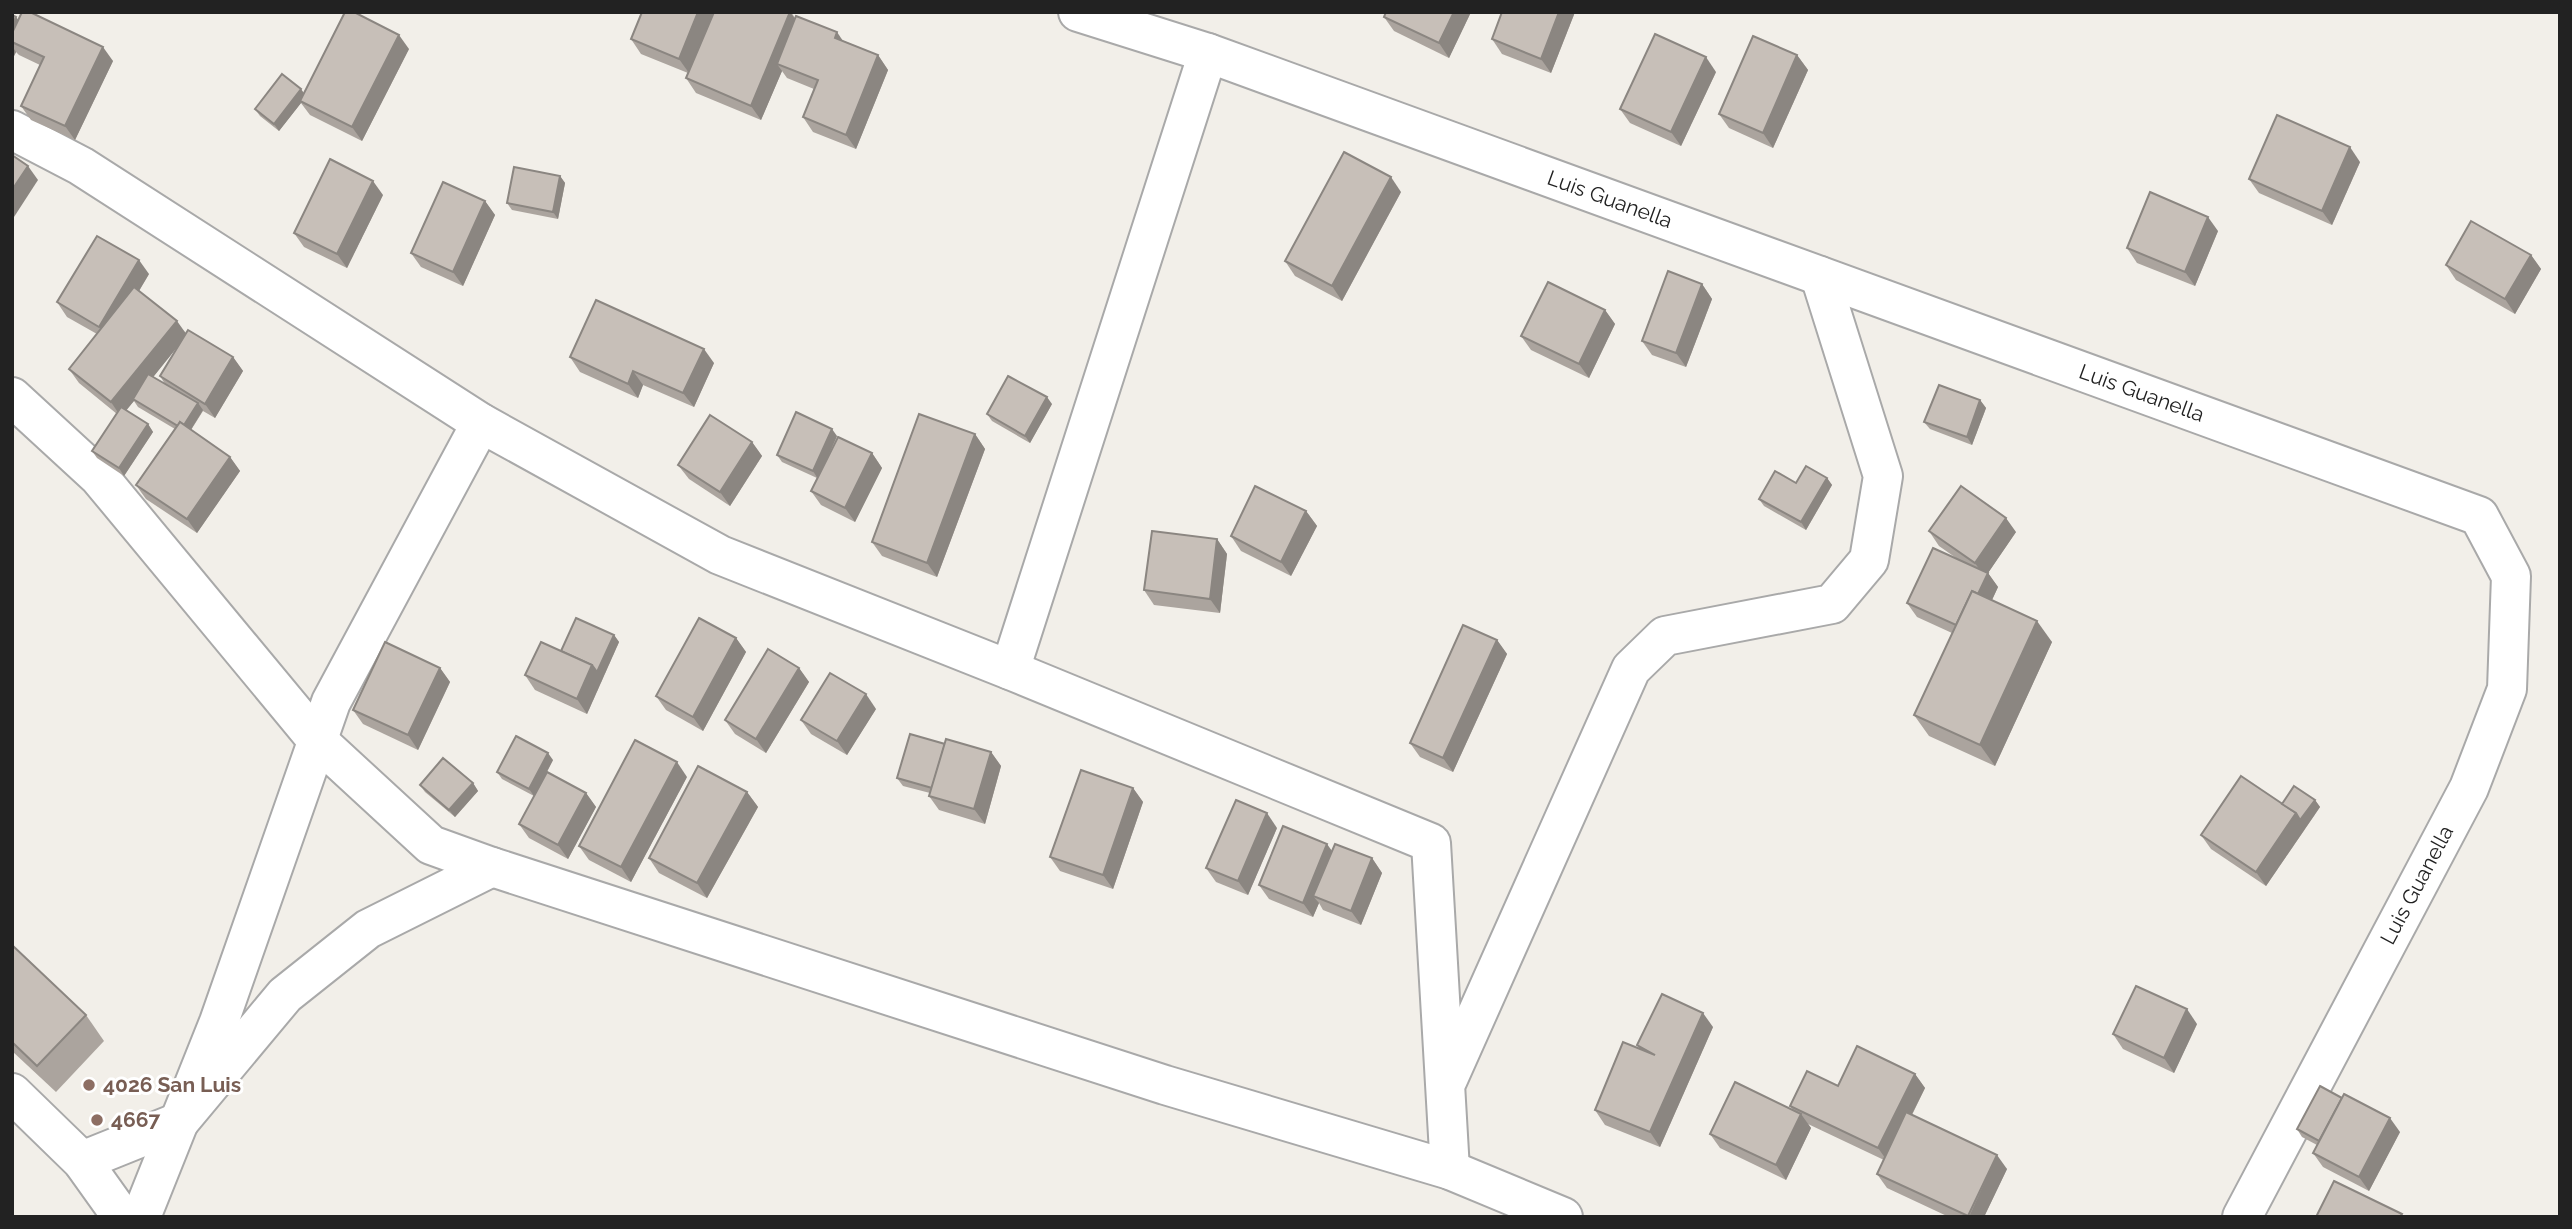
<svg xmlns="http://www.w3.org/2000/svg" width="2572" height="1229" viewBox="0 0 2572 1229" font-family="Raleway,sans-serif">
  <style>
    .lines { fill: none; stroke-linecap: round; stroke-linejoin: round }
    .street-casing { stroke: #a9a9a9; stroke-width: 42 }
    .street { stroke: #fff; stroke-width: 38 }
    .wall { fill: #aba49e; fill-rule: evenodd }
    .shaded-wall { fill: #8b8681 }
    .building { fill: #c7bfb8; stroke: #8b8681; stroke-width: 2 }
    .education-dot { fill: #8d6e63; stroke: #fff; stroke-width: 2.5 }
    .labels { text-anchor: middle; stroke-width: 6; stroke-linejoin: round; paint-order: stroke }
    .street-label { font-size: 21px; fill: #222; stroke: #fff }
    .education-label { font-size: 21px; font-weight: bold; fill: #785e54; stroke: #fff; text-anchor: start }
  </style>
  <rect width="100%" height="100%" fill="#f2efe9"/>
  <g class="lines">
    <defs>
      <g id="street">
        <path id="s1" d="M1078 12 1208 53 2479 516 2511 576 2507 689 2469 788 2242 1217"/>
        <polyline points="12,130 81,166 481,423 720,555 1010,670 1431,843 1450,1170"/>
        <polyline points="12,397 99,477 317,740 431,845 492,867 1165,1085 1450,1170 1563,1217"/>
        <polyline points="1010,670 1208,53"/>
        <polyline points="1448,1079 1631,669 1665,636 1832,604 1869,560 1883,476 1820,276"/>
        <polyline points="12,1093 82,1161 122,1217"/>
        <polyline points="82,1161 179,1122 285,995 368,929 492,867"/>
        <polyline points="141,1217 219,1022 331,702 481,423"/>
      </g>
    </defs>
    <use href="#street" class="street-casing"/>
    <use href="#street" class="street"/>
  </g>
  <g class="wall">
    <polygon points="714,12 791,12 795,18 844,41 878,55 888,70 856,149 813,132 803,117 814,89 787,78 782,71 761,120 696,93 686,78 688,73 641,54 631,39"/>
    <polygon points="1386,12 1471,12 1449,58 1394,31 1384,17"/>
    <polygon points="1575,12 1551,73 1502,54 1492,39"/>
    <polygon points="12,15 16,17 18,20 113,61 75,140 31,120 21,106 40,65 19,55 16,52 12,60"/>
    <polygon points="409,49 362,141 310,115 301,103 279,131 260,116 255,109 304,93"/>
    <polygon points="1797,55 1808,70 1773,148 1729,128 1719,114"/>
    <polygon points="1716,72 1681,146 1630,123 1620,109"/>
    <polygon points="2360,162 2332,225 2259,193 2249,179"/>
    <polygon points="560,176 565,183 558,219 512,210 507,203"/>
    <polygon points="1401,192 1342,301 1295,276 1285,261"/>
    <polygon points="383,195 347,268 304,247 294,233"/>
    <polygon points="485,201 495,215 463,286 421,267 411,253"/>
    <polygon points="2218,231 2195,286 2137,263 2127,248"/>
    <polygon points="2531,255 2541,269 2515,314 2456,280 2446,265"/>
    <path d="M149 274 139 291 186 333 233 357 243 371 215 418 203 411 191 430 230 457 240 471 197 533 146 499 136 485 175 429 138 407 134 401 126 410 148 424 153 432 124 476 97 458 92 451 117 414 79 383 69 369 97 334 67 317 57 302ZM177 347 160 376 165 384 153 377Z"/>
    <polygon points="1702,284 1712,299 1686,367 1652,355 1642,341"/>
    <polygon points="1605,310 1615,324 1589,378 1531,350 1521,336"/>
    <polygon points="570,357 714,363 694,407 643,385 638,398 580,372"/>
    <polygon points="1980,400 1986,408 1972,445 1930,429 1924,422"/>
    <polygon points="1052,404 1030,443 992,421 987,414"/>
    <polygon points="975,434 985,449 937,577 882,556 872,542"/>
    <polygon points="837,436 826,461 872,453 882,468 855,522 821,505 811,491 817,478 782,462 777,455"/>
    <polygon points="752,442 762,456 730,506 689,479 678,465"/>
    <polygon points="1827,478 1832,485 1806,530 1764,506 1759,499 1796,483"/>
    <polygon points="1306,511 1317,526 1291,576 1241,551 1231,536"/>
    <polygon points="1929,531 2016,532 1988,573 1998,587 1992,600 2052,642 1995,766 1929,736 1914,715 1952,633 1917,617 1907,603 1959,560 1939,546"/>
    <polygon points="1217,539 1227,554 1220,613 1154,605 1144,590"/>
    <polygon points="614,635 619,642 587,714 535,690 525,675 561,651"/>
    <polygon points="736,638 746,652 703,731 666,710 656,696"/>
    <polygon points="1497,640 1507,654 1453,772 1420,757 1410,743"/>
    <polygon points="440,668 450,682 418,750 363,724 353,710"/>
    <polygon points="799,668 809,682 766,753 735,734 725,720"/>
    <polygon points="876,709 847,755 811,734 801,720"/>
    <polygon points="945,744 991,752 1001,766 985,824 939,810 929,796 930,793 903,786 897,778"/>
    <polygon points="553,760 547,772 586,793 596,807 568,859 529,838 519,824 534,796 502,779 497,772"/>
    <polygon points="687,777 631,882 589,860 579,846"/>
    <polygon points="473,783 478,791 455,817 425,792 420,785"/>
    <polygon points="1133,788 1143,802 1113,889 1060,871 1050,857"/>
    <polygon points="747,792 758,807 707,898 659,873 649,858"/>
    <polygon points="2315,800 2320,807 2266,886 2211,849 2201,835 2282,804"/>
    <polygon points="1277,828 1248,895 1216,882 1206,868"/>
    <polygon points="1332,851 1372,858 1382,873 1361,925 1323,910 1319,903 1313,917 1269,899 1259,885"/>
    <polygon points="12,945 86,1015 104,1041 56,1092 12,1051"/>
    <polygon points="2197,1024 2174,1073 2123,1049 2113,1034"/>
    <polygon points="1713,1027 1660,1147 1605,1125 1595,1110 1640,1049 1637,1045"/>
    <polygon points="1915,1074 1925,1088 1912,1115 2007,1169 1984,1217 1949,1217 1887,1188 1877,1174 1884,1160 1808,1124 1811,1128 1786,1180 1720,1148 1710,1134 1793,1110 1790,1106 1838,1086"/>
    <polygon points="2297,1129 2400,1132 2369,1191 2323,1167 2313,1153 2317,1145 2302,1137"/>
  </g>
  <g class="shaded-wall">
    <polygon points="698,12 714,12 689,73 679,59"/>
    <polygon points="790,12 800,26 777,64 782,71 761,120 751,106"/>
    <polygon points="1454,12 1471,12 1449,58 1439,43"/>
    <polygon points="1559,12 1575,12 1551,73 1541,59"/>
    <polygon points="16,17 26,31 12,42 12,25"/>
    <polygon points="837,32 847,47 835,38"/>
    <polygon points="399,35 409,49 362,141 352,127"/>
    <polygon points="12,46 16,52 12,60"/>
    <polygon points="103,47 113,61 75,140 65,126"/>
    <polygon points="878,55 888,70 856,149 846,135"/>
    <polygon points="1797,55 1808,70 1773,148 1763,133"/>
    <polygon points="1706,57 1716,72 1681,146 1671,132"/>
    <polygon points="301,89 306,96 300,101 301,103 279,131 274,124"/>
    <polygon points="2350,147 2360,162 2332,225 2322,211"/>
    <polygon points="28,166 38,180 14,217 12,214 12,190"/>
    <polygon points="560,176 565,183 558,219 553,212"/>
    <polygon points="1391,177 1401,192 1342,301 1332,286"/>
    <polygon points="373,181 383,195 347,268 337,254"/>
    <polygon points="485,201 495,215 463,286 453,272"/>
    <polygon points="2208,217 2218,231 2195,286 2185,272"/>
    <polygon points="2531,255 2541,269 2515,314 2505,299"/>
    <polygon points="139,260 149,274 109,341 99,327"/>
    <polygon points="1702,284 1712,299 1686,367 1676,353"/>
    <polygon points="1605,310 1615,324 1589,378 1579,364"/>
    <polygon points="177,321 187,335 121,417 111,402"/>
    <polygon points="704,349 714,363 694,407 683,393"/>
    <polygon points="233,357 243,371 215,418 205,404"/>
    <polygon points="633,371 643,385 638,398 628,384"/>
    <polygon points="1047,397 1052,404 1030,443 1025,436"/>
    <polygon points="1980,400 1986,408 1972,445 1967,437"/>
    <polygon points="198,403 203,410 187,436 182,429"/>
    <polygon points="148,424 153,432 124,476 119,468"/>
    <polygon points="832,429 837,436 818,479 813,471"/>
    <polygon points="975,434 985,449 937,577 927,563"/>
    <polygon points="752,442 762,456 730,506 720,492"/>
    <polygon points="872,453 882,468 855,522 845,508"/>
    <polygon points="230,457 240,471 197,533 187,519"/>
    <polygon points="1827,478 1832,485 1806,530 1801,522"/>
    <polygon points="1306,511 1317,526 1291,576 1281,562"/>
    <polygon points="2006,518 2016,532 1988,573 1998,587 1972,643 1962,628 1985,578 1975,563"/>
    <polygon points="1217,539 1227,554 1220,613 1210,599"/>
    <polygon points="2037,621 2052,642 1995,766 1980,745"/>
    <polygon points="614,635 619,642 587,714 577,699 592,665"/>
    <polygon points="736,638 746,652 703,731 693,717"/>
    <polygon points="1497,640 1507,654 1453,772 1443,758"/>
    <polygon points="440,668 450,682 418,750 408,735"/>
    <polygon points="799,668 809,682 766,753 756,739"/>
    <polygon points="866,694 876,709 847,755 837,741"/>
    <polygon points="991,752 1001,766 985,824 974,809"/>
    <polygon points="548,753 553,760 534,796 529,789"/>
    <polygon points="677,762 687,777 631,882 621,867"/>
    <polygon points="473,783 478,791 455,817 449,810"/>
    <polygon points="1133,788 1143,802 1113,889 1103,875"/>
    <polygon points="747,792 758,807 707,898 697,883"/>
    <polygon points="586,793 596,807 568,859 558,845"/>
    <polygon points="2315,800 2320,807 2266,886 2256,872 2296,813"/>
    <polygon points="1267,813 1277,828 1248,895 1238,881"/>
    <polygon points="1327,844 1337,858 1313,896 1319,903 1313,917 1303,903"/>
    <polygon points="1372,858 1382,873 1361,925 1351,911"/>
    <polygon points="2187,1009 2197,1024 2174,1073 2164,1058"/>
    <polygon points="1703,1013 1713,1027 1660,1147 1650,1132"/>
    <polygon points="1915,1074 1925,1088 1888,1162 1878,1148"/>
    <polygon points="1801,1114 1811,1128 1786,1180 1776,1165"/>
    <polygon points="2390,1118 2400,1132 2369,1191 2359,1177"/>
    <polygon points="1997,1155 2007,1169 1984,1217 1969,1217"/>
  </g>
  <g class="building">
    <polygon points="22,12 30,12 103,47 65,126 21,106 44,57 12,42 12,33"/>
    <polygon points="345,12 354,12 399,35 352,127 300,101"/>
    <polygon points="642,12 698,12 679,59 631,39"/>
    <polygon points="714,12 790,12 751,106 686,78"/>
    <polygon points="1386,12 1454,12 1439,43 1384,17"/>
    <polygon points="1502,12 1559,12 1541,59 1492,39"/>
    <polygon points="12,15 16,17 12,25"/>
    <polygon points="796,16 837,32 835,38 878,55 846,135 803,117 818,80 777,64"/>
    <polygon points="1655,34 1706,57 1671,132 1620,109"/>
    <polygon points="1753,36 1797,55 1763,133 1719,114"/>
    <polygon points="282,74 301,89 274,124 255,109"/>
    <polygon points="2277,115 2350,147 2322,211 2249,179"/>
    <polygon points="1344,152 1391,177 1332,286 1285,261"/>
    <polygon points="12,155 28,166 12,190"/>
    <polygon points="330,159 373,181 337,254 294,233"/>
    <polygon points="514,167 560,176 553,212 507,203"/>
    <polygon points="443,182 485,201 453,272 411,253"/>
    <polygon points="2150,192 2208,217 2185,272 2127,248"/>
    <polygon points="2471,221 2531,255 2505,299 2446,265"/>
    <polygon points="97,236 139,260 99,327 57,302"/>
    <polygon points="1668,271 1702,284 1676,353 1642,341"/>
    <polygon points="1548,282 1605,310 1579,364 1521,336"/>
    <polygon points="134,287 177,321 111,402 69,369"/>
    <polygon points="596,300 704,349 683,393 633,371 628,384 570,357"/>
    <polygon points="188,330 233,357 205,404 160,376"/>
    <polygon points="148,374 198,403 184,425 180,422 178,426 133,399"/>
    <polygon points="1008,376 1047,397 1025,436 987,414"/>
    <polygon points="1939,385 1980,400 1967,437 1924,422"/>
    <polygon points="121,407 148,424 119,468 92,451"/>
    <polygon points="796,412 832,429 813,471 777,455"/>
    <polygon points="919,414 975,434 927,563 872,542"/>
    <polygon points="710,415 752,442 720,492 678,465"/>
    <polygon points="180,422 230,457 187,519 136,485"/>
    <polygon points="838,437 872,453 845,508 811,491"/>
    <polygon points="1806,466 1827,478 1801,522 1759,499 1775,471 1796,483"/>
    <polygon points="1255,486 1306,511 1281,562 1231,536"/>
    <polygon points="1961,486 2006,518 1975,563 1929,531"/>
    <polygon points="1152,531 1217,539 1210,599 1144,590"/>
    <polygon points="1933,548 1988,573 1978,594 1972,591 1956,625 1907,603"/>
    <polygon points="1972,591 2037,621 1980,745 1914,715"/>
    <polygon points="576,618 614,635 597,672 592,665 561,651"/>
    <polygon points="699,618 736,638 693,717 656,696"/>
    <polygon points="1463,625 1497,640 1443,758 1410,743"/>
    <polygon points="385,642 440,668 408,735 353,710"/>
    <polygon points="541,642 592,665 577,699 525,675"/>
    <polygon points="768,649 799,668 756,739 725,720"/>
    <polygon points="830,673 866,694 837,741 801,720"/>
    <polygon points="910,734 945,744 932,788 897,778"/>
    <polygon points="516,736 548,753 529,789 497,772"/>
    <polygon points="946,739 991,752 974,809 929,796"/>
    <polygon points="635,740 677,762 621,867 579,846"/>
    <polygon points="443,758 473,783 449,810 420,785"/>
    <polygon points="698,766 747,792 697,883 649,858"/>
    <polygon points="1081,770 1133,788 1103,875 1050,857"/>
    <polygon points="547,772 586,793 558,845 519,824"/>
    <polygon points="2241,776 2296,813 2256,872 2201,835"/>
    <polygon points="2294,786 2315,800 2300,820 2296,813 2282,804"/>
    <polygon points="1236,800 1267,813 1238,881 1206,868"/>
    <polygon points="1283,826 1327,844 1303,903 1259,885"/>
    <polygon points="1335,844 1372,858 1351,911 1313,896"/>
    <polygon points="12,945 86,1015 37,1066 12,1042"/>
    <polygon points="2136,986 2187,1009 2164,1058 2113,1034"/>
    <polygon points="1662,994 1703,1013 1650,1132 1595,1110 1623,1042 1655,1055 1637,1045"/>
    <polygon points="1857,1046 1915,1074 1878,1148 1790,1106 1807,1071 1838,1086"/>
    <polygon points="1735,1082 1801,1114 1776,1165 1710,1134"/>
    <polygon points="2320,1086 2342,1098 2319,1141 2297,1129"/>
    <polygon points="2344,1094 2390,1118 2359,1177 2313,1153"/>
    <polygon points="1906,1112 1997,1155 1968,1216 1877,1174"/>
    <polygon points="2334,1181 2402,1214 2400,1217 2316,1217"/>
  </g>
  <g class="education-dot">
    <circle cx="89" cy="1085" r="7"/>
    <circle cx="97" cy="1120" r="7"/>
  </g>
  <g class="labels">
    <g class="street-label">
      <text dy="7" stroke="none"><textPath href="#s1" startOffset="564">Luis Guanella</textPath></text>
      <text dy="7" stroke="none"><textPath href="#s1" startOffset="1130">Luis Guanella</textPath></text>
      <text transform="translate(2417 885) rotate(-62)" y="7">Luis Guanella</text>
    </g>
    <g class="education-label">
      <text x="103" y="1092">4026 San Luis</text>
      <text x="111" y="1127">4667</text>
    </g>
  </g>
  <rect width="2572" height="1229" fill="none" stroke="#222222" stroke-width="28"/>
</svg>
